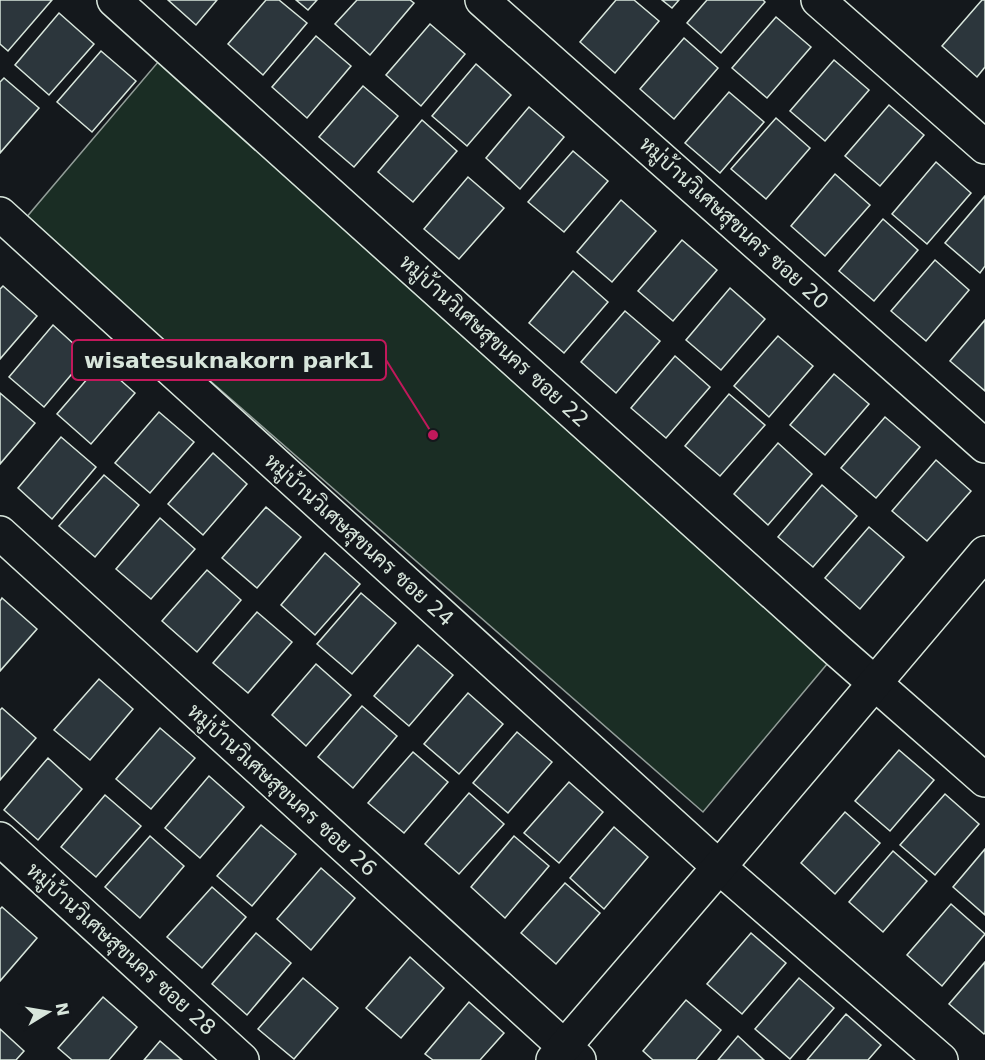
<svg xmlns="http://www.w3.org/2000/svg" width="985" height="1060" viewBox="0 0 985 1060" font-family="'DejaVu Sans',Sarabun,sans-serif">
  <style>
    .green { fill: #1a2d24; stroke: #939e99; stroke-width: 1.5 }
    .building { fill: #2c363c; stroke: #d8e6dc; stroke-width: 1.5 }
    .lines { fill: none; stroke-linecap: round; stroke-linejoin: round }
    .street-casing { stroke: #d8e6dc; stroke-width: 36 }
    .street { stroke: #14181c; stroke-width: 33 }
    .labels { text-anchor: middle; stroke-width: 4.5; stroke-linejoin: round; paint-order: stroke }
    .street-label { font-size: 21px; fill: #d8e6dc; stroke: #14181c }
    .leader { fill: none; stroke: #c2185b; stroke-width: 2 }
    .callout-dot { fill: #c2185b; stroke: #14181c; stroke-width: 2 }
    .callout { fill: #14181c; stroke: #c2185b; stroke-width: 2 }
    .callout-label { font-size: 22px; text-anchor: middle; font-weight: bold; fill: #d8e6dc }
  </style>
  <rect width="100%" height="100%" fill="#14181c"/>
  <polygon class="green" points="164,55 838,651 703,812 25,219"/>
  <g class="building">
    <polygon points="0,0 52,0 8,51 0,44"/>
    <polygon points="168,0 217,0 196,25"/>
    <polygon points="266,0 279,0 307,23 263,75 228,44"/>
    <polygon points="296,0 317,0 308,10"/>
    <polygon points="357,0 410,0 414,3 370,55 335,24"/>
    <polygon points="616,0 634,0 659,21 615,73 580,42"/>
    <polygon points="662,0 679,0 672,8"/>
    <polygon points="707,0 763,0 765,2 721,53 687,23"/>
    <polygon points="982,0 985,0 985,67 977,77 942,46"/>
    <polygon points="59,13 94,44 49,95 15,65"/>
    <polygon points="776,17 811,47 767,98 732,68"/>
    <polygon points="430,24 465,54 421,106 386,75"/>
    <polygon points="316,36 351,66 307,118 272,87"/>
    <polygon points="684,38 718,68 674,119 640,89"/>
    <polygon points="101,51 136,81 92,132 57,102"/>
    <polygon points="834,60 869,90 825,141 790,111"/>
    <polygon points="476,64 511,95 467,146 432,116"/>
    <polygon points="4,78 39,108 0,153 0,82"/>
    <polygon points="363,86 398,116 354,167 319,137"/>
    <polygon points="729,92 764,122 720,173 685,143"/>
    <polygon points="889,105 924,135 880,186 845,156"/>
    <polygon points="529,107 564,137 520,189 486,158"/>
    <polygon points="776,118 810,148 766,199 731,169"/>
    <polygon points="422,120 457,151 413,202 378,172"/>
    <polygon points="573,151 608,181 564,232 528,202"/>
    <polygon points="936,162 971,193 927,244 892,214"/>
    <polygon points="835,174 870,205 825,256 791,226"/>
    <polygon points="468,177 504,208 459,259 424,229"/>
    <polygon points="985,196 985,266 980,273 945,243"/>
    <polygon points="621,200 656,231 612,282 577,252"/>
    <polygon points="883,219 918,250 874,301 839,271"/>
    <polygon points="682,240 717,270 673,321 638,291"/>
    <polygon points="935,260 969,290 926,341 891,311"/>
    <polygon points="573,271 608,302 564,353 529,323"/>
    <polygon points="3,286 37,316 0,359 0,289"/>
    <polygon points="730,288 765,319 721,370 686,340"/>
    <polygon points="625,311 660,341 616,393 581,362"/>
    <polygon points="985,320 985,391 950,361"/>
    <polygon points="53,325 87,356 44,407 9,377"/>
    <polygon points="778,336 813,366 769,417 734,386"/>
    <polygon points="675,356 710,387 666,438 631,408"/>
    <polygon points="101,363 135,393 91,444 57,414"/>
    <polygon points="834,374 869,404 825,455 790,425"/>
    <polygon points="0,393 35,423 0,464"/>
    <polygon points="729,394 765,425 720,476 685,446"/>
    <polygon points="159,412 194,442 150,493 115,463"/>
    <polygon points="885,417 920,447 876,498 841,468"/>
    <polygon points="61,437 96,467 52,519 18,488"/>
    <polygon points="778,443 812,474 768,525 734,494"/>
    <polygon points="213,453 247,484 203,535 168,504"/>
    <polygon points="936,460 971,491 927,541 892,511"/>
    <polygon points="104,475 139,505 95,557 59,526"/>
    <polygon points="822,485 857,516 813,567 778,537"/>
    <polygon points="266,507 301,537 257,588 222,558"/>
    <polygon points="160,518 195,549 151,599 116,569"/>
    <polygon points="869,527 904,557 860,609 825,578"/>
    <polygon points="325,553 360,584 315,635 281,605"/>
    <polygon points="207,570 241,600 197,652 162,621"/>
    <polygon points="361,593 396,623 352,674 317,644"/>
    <polygon points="2,598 37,629 0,671 0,601"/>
    <polygon points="257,612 292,642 248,693 213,663"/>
    <polygon points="418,645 453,675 409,726 374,696"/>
    <polygon points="316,664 351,695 306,746 272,715"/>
    <polygon points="99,679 133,709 90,760 54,730"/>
    <polygon points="468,693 503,724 459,774 424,744"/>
    <polygon points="362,706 397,736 353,788 318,757"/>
    <polygon points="2,708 36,738 0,780 0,710"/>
    <polygon points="160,728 195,758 151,809 116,779"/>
    <polygon points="517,732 552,762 508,813 473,783"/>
    <polygon points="899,750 934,780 890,831 855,801"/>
    <polygon points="413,752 448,782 404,833 368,803"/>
    <polygon points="48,758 82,789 38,840 4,810"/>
    <polygon points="209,776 244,807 200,858 165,828"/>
    <polygon points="569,782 603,812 559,863 524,833"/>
    <polygon points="469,793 504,824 459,874 425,844"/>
    <polygon points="945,794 979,824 935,875 900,845"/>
    <polygon points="105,795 141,826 96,877 61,847"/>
    <polygon points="845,812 880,843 835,894 801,863"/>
    <polygon points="261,825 296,854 252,906 217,876"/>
    <polygon points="614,827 648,857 604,909 570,878"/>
    <polygon points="150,836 184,866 140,918 105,887"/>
    <polygon points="514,836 549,866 505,918 471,887"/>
    <polygon points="985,849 985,915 953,887"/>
    <polygon points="893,851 927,881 883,932 849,902"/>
    <polygon points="321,868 355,898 311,950 277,919"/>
    <polygon points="565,883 600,913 556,964 521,933"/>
    <polygon points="212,887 246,917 202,968 167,937"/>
    <polygon points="951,904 985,934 942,986 907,955"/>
    <polygon points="2,907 37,938 0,981 0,909"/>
    <polygon points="256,933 291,963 247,1015 212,984"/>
    <polygon points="751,933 786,963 742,1014 707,984"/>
    <polygon points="410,957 444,988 401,1038 366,1008"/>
    <polygon points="985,962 985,1033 984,1034 949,1004"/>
    <polygon points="303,978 338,1008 294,1059 258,1029"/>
    <polygon points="799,978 834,1008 790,1059 755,1029"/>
    <polygon points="103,997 137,1027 109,1060 72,1060 58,1048"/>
    <polygon points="686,1000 721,1030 696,1060 653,1060 643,1051"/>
    <polygon points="469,1002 504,1033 480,1060 433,1060 425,1054"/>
    <polygon points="846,1014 881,1045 868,1060 807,1060"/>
    <polygon points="0,1029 24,1051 16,1060 0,1060"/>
    <polygon points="738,1036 764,1060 718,1060"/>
    <polygon points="160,1041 182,1060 144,1060"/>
  </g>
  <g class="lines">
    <defs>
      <g id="street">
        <polyline points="114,0 838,651 985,780"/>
        <polyline points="482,0 985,446"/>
        <polyline points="818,0 985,147"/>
        <polyline points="0,214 719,867 941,1060"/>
        <polyline points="0,533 579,1060"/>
        <polyline points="0,839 242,1060"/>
        <polyline points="553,1060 719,867 985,553"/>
      </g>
    </defs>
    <use href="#street" class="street-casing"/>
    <use href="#street" class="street"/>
  </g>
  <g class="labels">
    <g class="street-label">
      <text transform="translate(734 223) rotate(42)" y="7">หมู่บ้านวิเศษสุขนคร ซอย 20</text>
      <text transform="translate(494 341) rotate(42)" y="7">หมู่บ้านวิเศษสุขนคร ซอย 22</text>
      <text transform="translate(359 540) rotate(42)" y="7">หมู่บ้านวิเศษสุขนคร ซอย 24</text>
      <text transform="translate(282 790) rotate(42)" y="7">หมู่บ้านวิเศษสุขนคร ซอย 26</text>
      <text transform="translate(121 949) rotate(42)" y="7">หมู่บ้านวิเศษสุขนคร ซอย 28</text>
    </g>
  </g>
  <path class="leader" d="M433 435L386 360"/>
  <circle class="callout-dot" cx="433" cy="435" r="6"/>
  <rect class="callout" x="72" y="340" width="314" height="40" rx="6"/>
  <g class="callout-label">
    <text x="229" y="368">wisatesuknakorn park1</text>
  </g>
  <g transform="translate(48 1012) rotate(79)" stroke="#14181c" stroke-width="4.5" paint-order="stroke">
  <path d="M0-4.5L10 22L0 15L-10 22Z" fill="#d8e6dc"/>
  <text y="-9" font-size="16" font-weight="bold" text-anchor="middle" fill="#d8e6dc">N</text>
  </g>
</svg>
